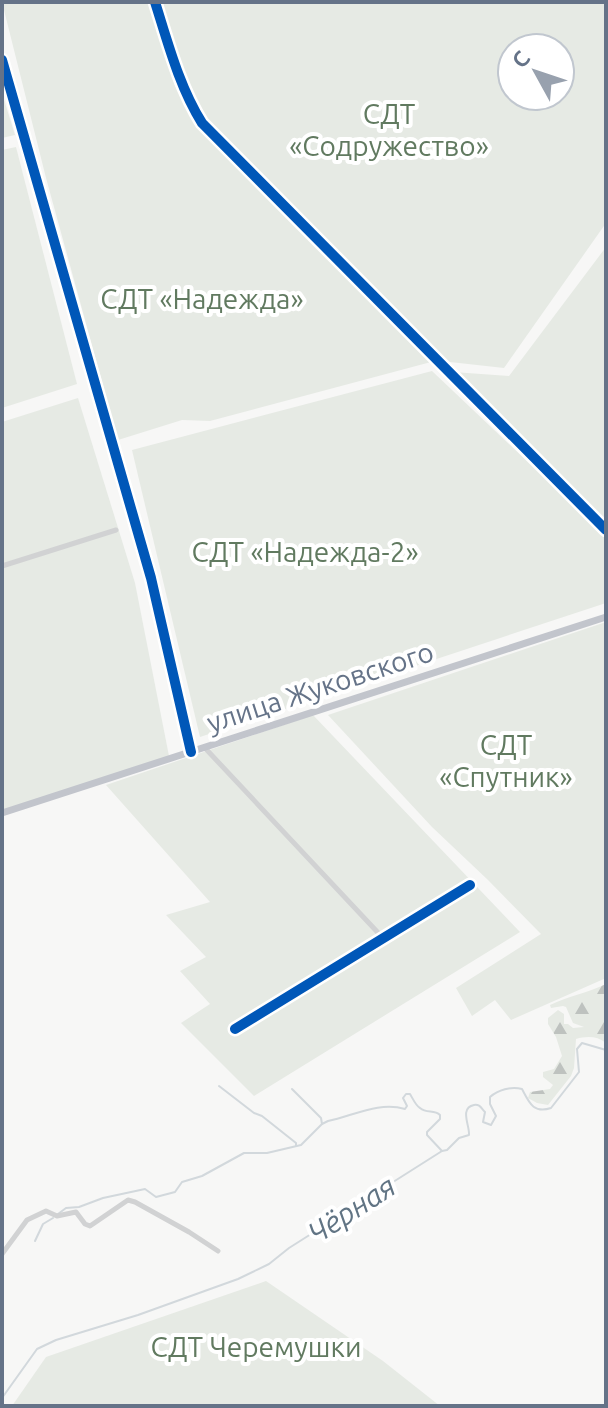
<svg xmlns="http://www.w3.org/2000/svg" width="608" height="1408" viewBox="0 0 608 1408" font-family="Ubuntu,sans-serif">
  <style>
    .green { fill: #e6eae4; fill-rule: evenodd }
    .forest { fill: url(#forest-firs) }
    .lines { fill: none; stroke-linecap: round; stroke-linejoin: round }
    .stream { stroke: #d2d8dc; stroke-width: 2 }
    .minor { stroke: #d1d2d3; stroke-width: 5 }
    .major { stroke: #c2c5cc; stroke-width: 7 }
    .cycleway-casing { stroke: #fff; stroke-width: 15 }
    .cycleway { stroke: #0057b8; stroke-width: 10 }
    .labels { text-anchor: middle; stroke-width: 8; stroke-linejoin: round; paint-order: stroke }
    .park-label { font-size: 28px; fill: #617a60; stroke: #fff }
    .street-label { font-size: 28px; fill: #657388; stroke: #fff }
    .water-label { font-size: 30px; font-style: italic; fill: #617484; stroke: #fff }
  </style>
  <defs>
    <pattern id="forest-firs" width="22" height="20" patternUnits="userSpaceOnUse" patternTransform="scale(2)"><rect width="22" height="20" fill="#e6eae4"/><path d="M5 1l3.5 6h-7zM16 11l3.5 6h-7z" fill="#bec2bf"/></pattern>
  </defs>
  <rect width="100%" height="100%" fill="#f7f7f6"/>
  <g class="green">
    <polygon points="2,2 148,2 175,86 203,133 431,362 210,421 182,420 118,440 46,178"/>
    <path d="M160 2H606V223L504 368 441 361 223 144 189 92 180 72ZM512 48H560V96H512Z"/>
    <polygon points="2,93 15,135 2,138"/>
    <polygon points="16,147 77,384 2,408 2,150"/>
    <polygon points="606,247 606,522 453,372 509,376"/>
    <polygon points="432,371 606,536 606,603 200,737 132,450"/>
    <polygon points="78,398 135,583 169,756 2,812 2,422"/>
    <polygon points="606,622 606,978 511,1020 495,1000 472,1016 456,988 541,934 488,880 432,827 328,715"/>
    <polygon points="313,715 520,932 254,1096 181,1023 210,1004 180,971 206,957 166,915 210,902 106,785"/>
    <polygon points="266,1281 383,1361 440,1406 12,1406 46,1357"/>
  </g>
  <path class="forest" d="M606 984V1043C597 1036 587 1036 576 1039L574 1068 571 1076 548 1105 537 1103 528 1098 530 1092 550 1089 553 1085 543 1077V1072L554 1069 562 1056 556 1037 548 1024V1018L558 1010 564 1014V1024H568L573 1028 584 1027 573 1023 566 1007 563 1006 551 1008 550 1005C568 996 588 993 606 984Z"/>
  <g class="lines">
    <g class="stream">
      <polyline points="219,1086 254,1113 262,1116 296,1143 296,1146"/>
      <polyline points="292,1089 321,1118 322,1124"/>
      <path d="M58 1214 66 1208 79 1207 103 1198 145 1189 156 1197 175 1192 182 1182 202 1176 244 1153H267L301 1145 322 1124 328 1121C353 1116 379 1101 405 1109L407 1106 403 1098 406 1094H410C413 1099 416 1106 420 1108 427 1114 434 1109 440 1115V1119L427 1132V1135L442 1151"/>
      <polyline points="35,1241 43,1224 53,1218"/>
      <path d="M2 1398 37 1349 56 1340 138 1315 238 1279 269 1264 289 1248 442 1151 447 1150 459 1138 469 1135C470 1126 459 1108 474 1105 480 1104 481 1108 485 1112L483 1122 491 1125 496 1116 490 1104V1097C498 1090 511 1086 522 1089 529 1102 533 1114 551 1108L579 1072 577 1049 582 1043 606 1050"/>
      <polyline points="2,1405 3,1406"/>
    </g>
    <g class="minor">
      <path d="M155 2C168 43 179 86 202 123L606 530"/>
      <polyline points="2,60 151,578 191,752"/>
      <polyline points="2,566 116,530"/>
      <polyline points="205,748 383,938"/>
      <polyline points="235,1029 470,885"/>
      <polyline points="2,1254 27,1220 46,1211 57,1216 76,1212 85,1224 90,1226 128,1200 135,1202 189,1232 218,1251"/>
    </g>
    <polyline class="major" points="2,813 606,617"/>
    <defs>
      <g id="cycleway">
        <path d="M155 2C168 43 179 86 202 123L606 530"/>
        <polyline points="2,60 151,578 191,752"/>
        <polyline points="235,1029 470,885"/>
      </g>
    </defs>
    <use href="#cycleway" class="cycleway-casing"/>
    <use href="#cycleway" class="cycleway"/>
  </g>
  <g class="labels">
    <g class="park-label">
      <text x="389" y="124">СДТ<tspan x="389" dy="32">«Содружество»</tspan></text>
      <text x="202" y="309">СДТ «Надежда»</text>
      <text x="305" y="562">СДТ «Надежда-2»</text>
      <text x="506" y="755">СДТ<tspan x="506" dy="32">«Спутник»</tspan></text>
      <text x="256" y="1357">СДТ Черемушки</text>
    </g>
    <g class="street-label">
      <text transform="translate(320 687) rotate(-18)" y="10">улица Жуковского</text>
    </g>
    <g class="water-label">
      <text transform="translate(352 1210) rotate(-33)" y="10">Чёрная</text>
    </g>
  </g>
  <rect width="608" height="1408" fill="none" stroke="#657388" stroke-width="8"/>
  <g transform="translate(536 72) rotate(310)"><circle r="38" fill="#ffffff" stroke="#c1c7cf" stroke-width="2"/>
  <path d="M0-6L14 30L0 20L-14 30Z" fill="#98a1ae"/>
  <text y="-12" font-size="22" font-weight="bold" text-anchor="middle" fill="#657388">С</text>
  </g>
</svg>
